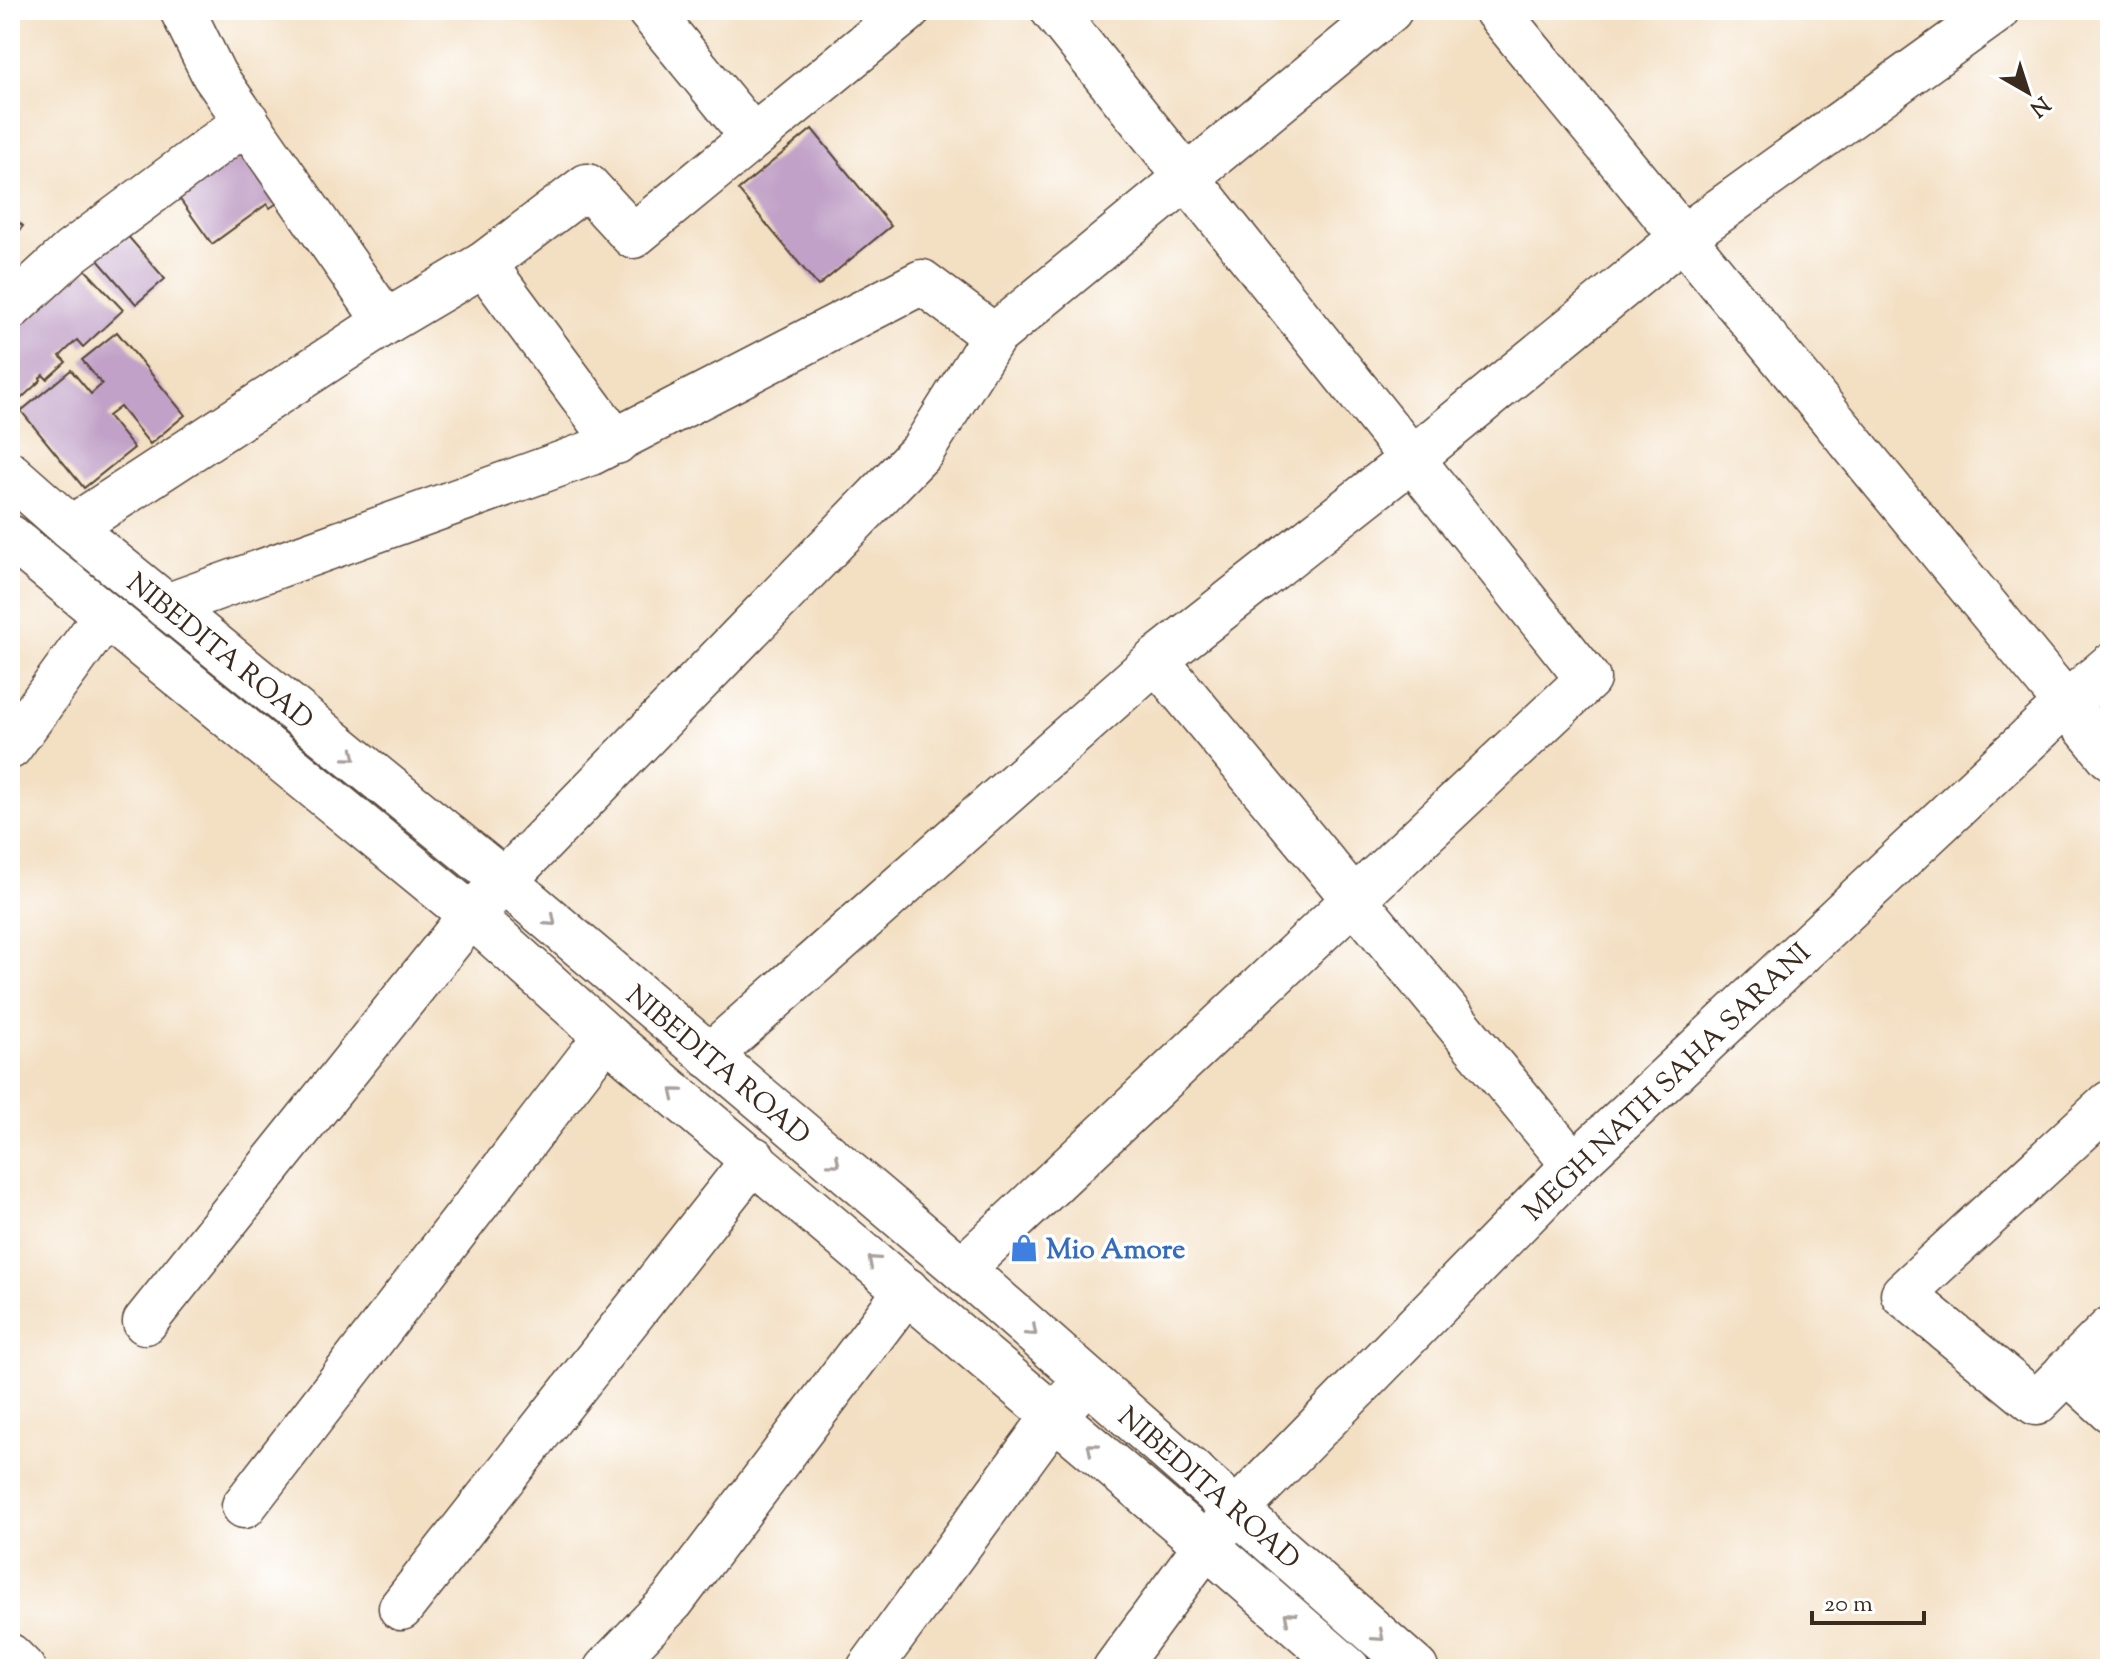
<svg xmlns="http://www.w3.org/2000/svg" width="2120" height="1679" viewBox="0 0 2120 1679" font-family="'Sorts Mill Goudy',serif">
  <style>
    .building { fill: #c1a1c7 }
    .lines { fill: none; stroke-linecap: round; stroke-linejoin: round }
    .minor-casing { stroke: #574537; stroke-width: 47 }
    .minor { stroke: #fff; stroke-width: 44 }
    .oneway { stroke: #a79f9a }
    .labels { text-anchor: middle; stroke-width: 7; stroke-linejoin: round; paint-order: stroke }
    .street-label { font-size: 28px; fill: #3b2a1e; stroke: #fff }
    .shop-label { font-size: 28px; font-weight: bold; fill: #366cbe; stroke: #fff; text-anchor: start }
  </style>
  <rect width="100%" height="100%" fill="#fff"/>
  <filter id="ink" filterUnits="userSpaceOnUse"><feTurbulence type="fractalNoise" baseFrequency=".0125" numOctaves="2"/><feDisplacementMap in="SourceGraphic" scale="16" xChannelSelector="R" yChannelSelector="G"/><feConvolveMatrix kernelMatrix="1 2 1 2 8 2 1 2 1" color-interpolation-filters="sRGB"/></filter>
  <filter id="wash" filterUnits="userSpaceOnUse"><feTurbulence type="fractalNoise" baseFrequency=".006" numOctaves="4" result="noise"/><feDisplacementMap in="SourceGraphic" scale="32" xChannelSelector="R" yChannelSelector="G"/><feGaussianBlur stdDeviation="1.8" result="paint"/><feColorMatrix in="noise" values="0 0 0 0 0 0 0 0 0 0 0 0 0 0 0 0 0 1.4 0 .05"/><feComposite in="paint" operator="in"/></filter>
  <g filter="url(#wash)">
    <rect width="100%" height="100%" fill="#f3dfc2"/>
    <g id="blocks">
      <g class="building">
        <polygon points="812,129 891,226 818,286 738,190"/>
        <polygon points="238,144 280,201 270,208 267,204 212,244 174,191"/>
        <polygon points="10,215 23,226 10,242"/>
        <polygon points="120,227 165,279 136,304 91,252"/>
        <polygon points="78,262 123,310 83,347 77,340 60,356 66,362 47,379 43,375 40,378 41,380 10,409 10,325"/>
        <polygon points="117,332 185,415 150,444 120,407 108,416 134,448 84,488 21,411 71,370 91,394 102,384 82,360"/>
      </g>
    </g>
  </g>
  <g filter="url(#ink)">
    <use href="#blocks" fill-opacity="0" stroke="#574537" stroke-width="2"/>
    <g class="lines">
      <defs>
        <g id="minor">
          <polyline points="182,10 214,75 386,322"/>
          <polyline points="649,10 753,137"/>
          <polyline points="1496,10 2110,757"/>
          <polyline points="484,264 616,442"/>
          <polyline points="10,308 71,252 247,121"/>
          <polyline points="10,474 71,528 504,881 962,1269 1416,1669"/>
          <polyline points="71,528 386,322 484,264 587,186 633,236 908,10"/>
          <polyline points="10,537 471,915 606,1036 1206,1545 1348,1669"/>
          <polyline points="166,606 591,453 922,282 994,336"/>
          <polyline points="1156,660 1574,1165"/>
          <polyline points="10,747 105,616"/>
          <polyline points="709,1056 1156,660 1413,458 1683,237 1998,10"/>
          <polyline points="2110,1103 1903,1294 2036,1403 2110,1329"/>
          <polyline points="962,1269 1588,679 1053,10"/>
          <polyline points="145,1322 471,915 922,451 994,336 1390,10"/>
          <polyline points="2067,1371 2110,1410"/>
          <polyline points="244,1506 606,1036"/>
          <polyline points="401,1608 754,1159"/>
          <polyline points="10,1656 23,1669"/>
          <polyline points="606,1669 672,1601 907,1290"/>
          <polyline points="869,1669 1054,1416 1073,1395"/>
          <polyline points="1115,1669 1206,1545 1237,1510 1574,1165 2067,703 2110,666"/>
        </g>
      </defs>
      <use href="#minor" class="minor-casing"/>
      <use href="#minor" class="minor"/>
    </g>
    <defs><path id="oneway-chevron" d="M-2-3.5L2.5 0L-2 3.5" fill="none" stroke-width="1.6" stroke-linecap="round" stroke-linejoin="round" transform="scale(2)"/></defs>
    <g class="oneway">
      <use href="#oneway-chevron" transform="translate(351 756) rotate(39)"/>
      <use href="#oneway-chevron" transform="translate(551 921) rotate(41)"/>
      <use href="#oneway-chevron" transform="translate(675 1093) rotate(-140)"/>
      <use href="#oneway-chevron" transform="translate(835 1162) rotate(40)"/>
      <use href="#oneway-chevron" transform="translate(873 1261) rotate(-139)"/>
      <use href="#oneway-chevron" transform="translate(1032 1331) rotate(41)"/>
      <use href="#oneway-chevron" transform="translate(1092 1448) rotate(-140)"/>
      <use href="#oneway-chevron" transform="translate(1289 1617) rotate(-139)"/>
      <use href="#oneway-chevron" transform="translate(1379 1636) rotate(41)"/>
    </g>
  </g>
  <defs>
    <symbol id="shop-bare" viewBox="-9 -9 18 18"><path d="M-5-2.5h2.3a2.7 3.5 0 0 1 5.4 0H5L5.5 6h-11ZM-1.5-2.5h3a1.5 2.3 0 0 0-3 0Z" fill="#3f7fe0" stroke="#fff" stroke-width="2.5" paint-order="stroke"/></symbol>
  </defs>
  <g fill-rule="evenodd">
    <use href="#shop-bare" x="1004" y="1228" width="40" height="40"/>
  </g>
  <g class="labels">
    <g class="street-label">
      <text transform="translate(221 650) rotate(39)" y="10">NIBEDITA ROAD</text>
      <text transform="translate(719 1064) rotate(40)" y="10">NIBEDITA ROAD</text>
      <text transform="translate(1666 1081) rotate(-44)" y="10">MEGH NATH SAHA SARANI</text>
      <text transform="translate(1210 1487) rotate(41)" y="10">NIBEDITA ROAD</text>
    </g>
    <g class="shop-label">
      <text x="1046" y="1258">Mio Amore</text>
    </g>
  </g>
  <rect width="2120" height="1679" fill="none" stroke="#fff" stroke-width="40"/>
  <g transform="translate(2028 92) rotate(141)" stroke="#ffffff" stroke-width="6" paint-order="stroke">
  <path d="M0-6L14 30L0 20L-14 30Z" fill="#3b2a1e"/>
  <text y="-12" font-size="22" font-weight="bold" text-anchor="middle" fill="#3b2a1e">N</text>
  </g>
  <path d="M1812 1611v12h112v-12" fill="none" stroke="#3b2a1e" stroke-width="4"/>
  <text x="1824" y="1611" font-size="24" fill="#3b2a1e" stroke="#ffffff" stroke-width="6" paint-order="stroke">20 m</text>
</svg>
